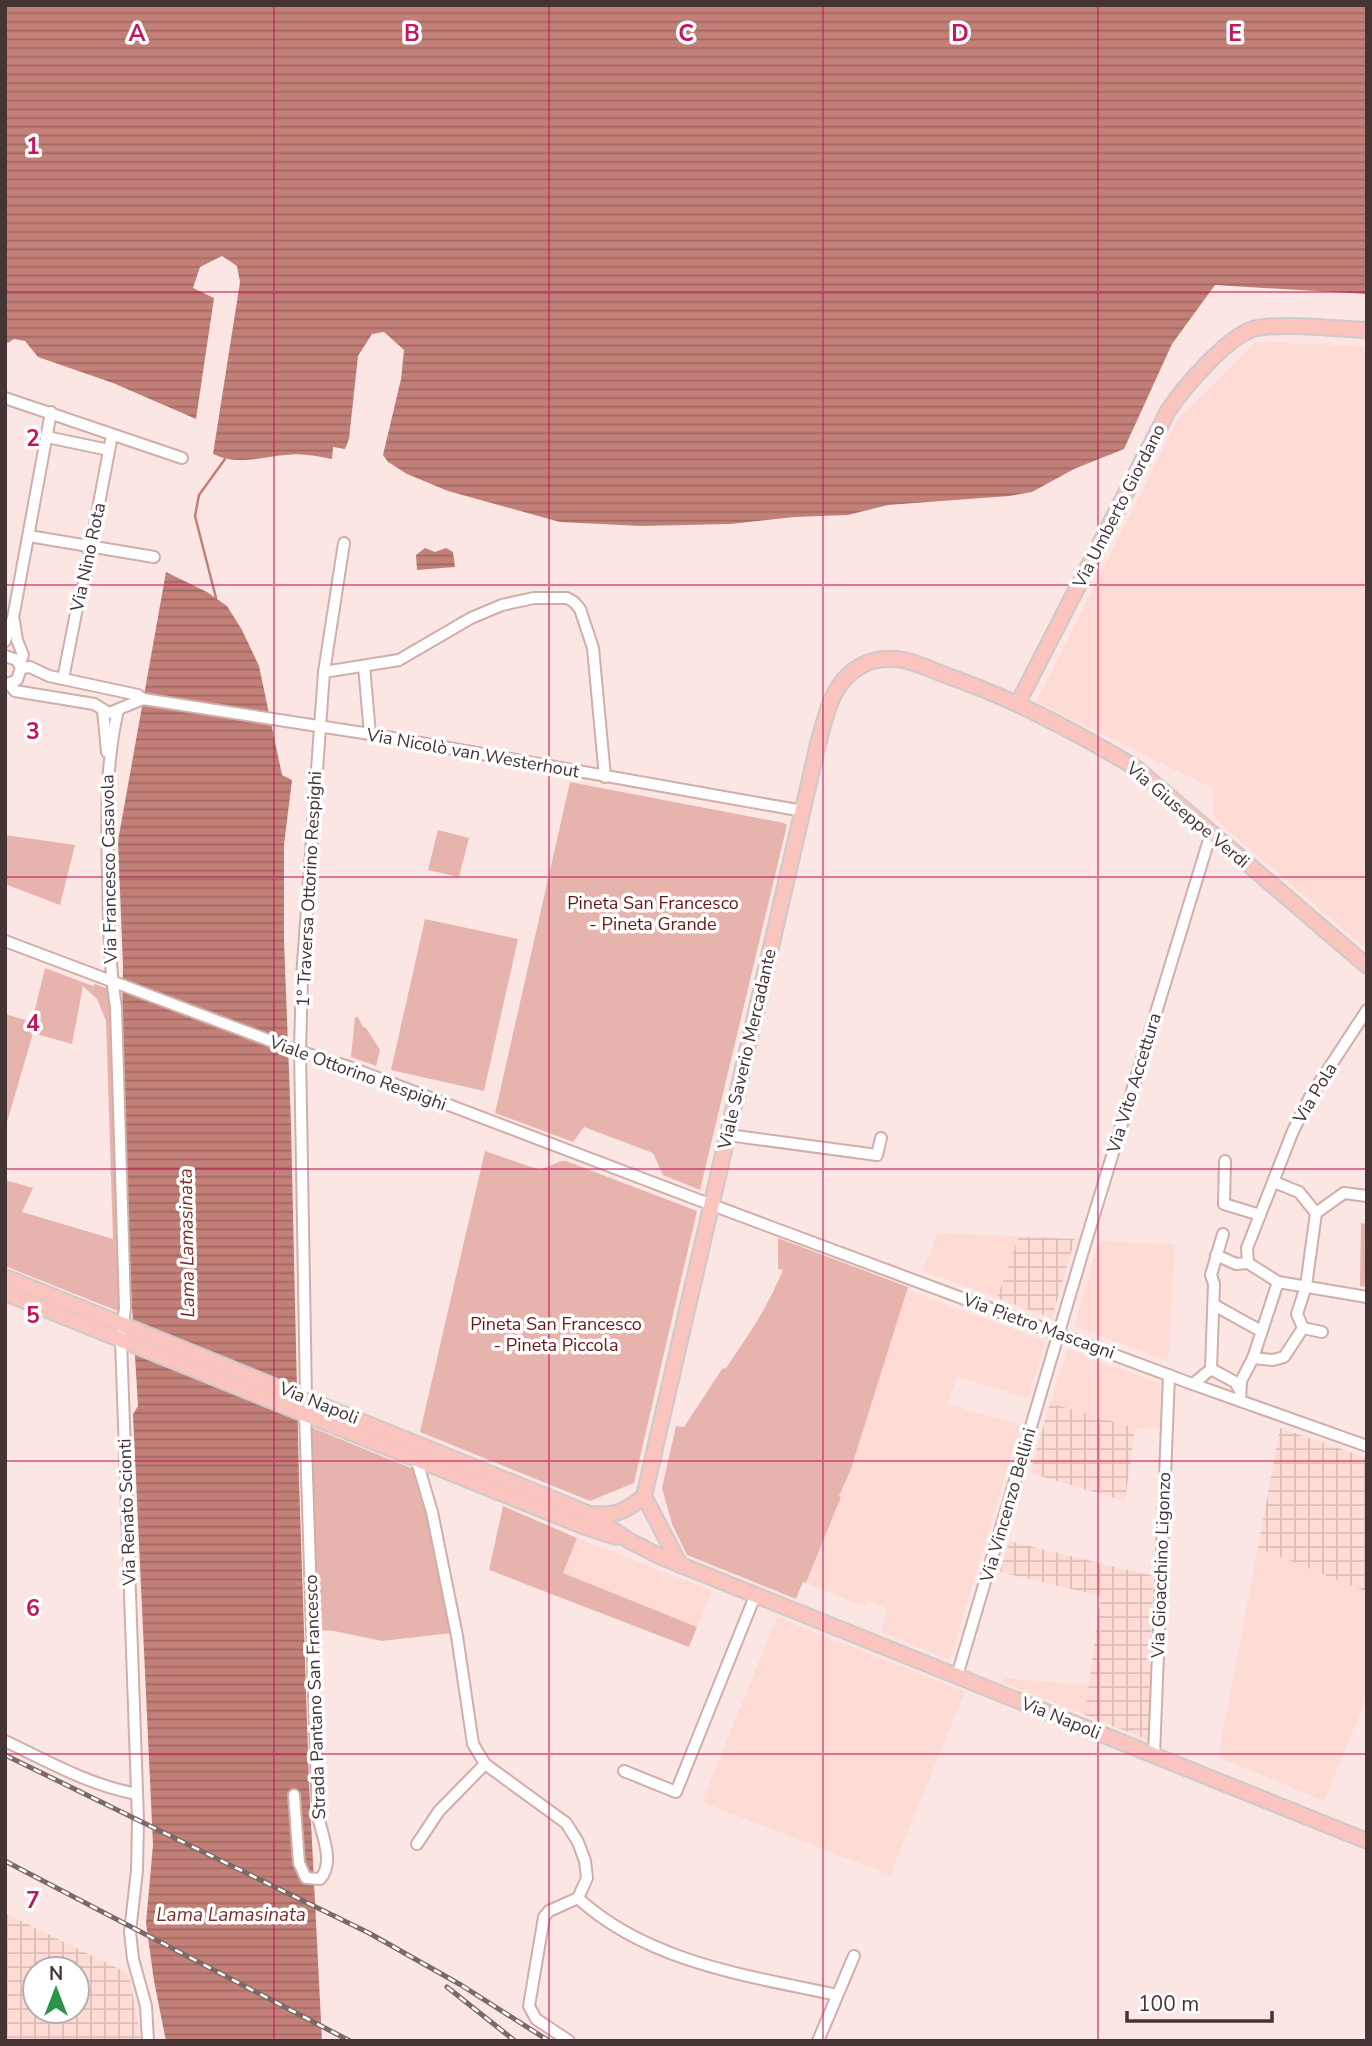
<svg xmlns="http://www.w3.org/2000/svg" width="1372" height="2046" viewBox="0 0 1372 2046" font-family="'Nunito Sans',sans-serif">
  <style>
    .built { fill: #ffdbd6 }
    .industrial { fill: url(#industrial-grid); fill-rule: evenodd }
    .green { fill: #e7b3ad }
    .water { fill: url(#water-rules) }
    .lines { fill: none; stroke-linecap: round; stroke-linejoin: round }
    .stream { stroke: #c28078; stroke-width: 2.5 }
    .minor-casing { stroke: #d0aea9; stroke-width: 14 }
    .major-casing { stroke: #cecaca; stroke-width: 18 }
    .minor { stroke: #fff; stroke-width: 10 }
    .major { stroke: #fac5bf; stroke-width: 14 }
    .rail-casing { stroke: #7a6967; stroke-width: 5 }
    .rail { stroke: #fff; stroke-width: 2.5; stroke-dasharray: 8; stroke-linecap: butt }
    .grid { fill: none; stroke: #c2185b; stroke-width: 2; stroke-opacity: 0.55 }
    .labels { text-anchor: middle; stroke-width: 7; stroke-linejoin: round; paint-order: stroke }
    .street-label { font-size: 18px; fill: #443534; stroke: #fff }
    .park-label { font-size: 18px; fill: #681816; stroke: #fff }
    .water-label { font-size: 19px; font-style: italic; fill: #7e2d28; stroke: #fff }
    .grid-label { font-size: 23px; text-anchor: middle; font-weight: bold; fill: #c2185b; stroke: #fff; stroke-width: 7; stroke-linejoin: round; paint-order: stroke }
  </style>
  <defs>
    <pattern id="industrial-grid" width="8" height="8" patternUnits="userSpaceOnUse" patternTransform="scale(1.75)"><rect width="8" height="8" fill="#ffdbd6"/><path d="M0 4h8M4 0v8" fill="none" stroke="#dcbdb8"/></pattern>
    <pattern id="water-rules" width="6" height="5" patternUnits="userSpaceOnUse" patternTransform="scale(1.75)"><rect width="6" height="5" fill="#c28078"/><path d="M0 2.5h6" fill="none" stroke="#9f6a63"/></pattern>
  </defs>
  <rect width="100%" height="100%" fill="#fce6e3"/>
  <g class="built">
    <polygon points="1256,342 1367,346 1367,950 1214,818 1214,789 1036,702 1178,419"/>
    <polygon points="938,1233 1019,1236 997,1298 923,1271"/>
    <polygon points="1099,1241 1175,1244 1168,1361 1074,1326"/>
    <polygon points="907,1290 1045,1341 1028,1398 957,1377 947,1404 1020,1425 950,1660 881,1632 888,1609 868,1601 865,1607 806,1583 841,1498 839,1496 851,1469"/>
    <polygon points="1067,1349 1159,1383 1161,1389 1160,1429 1135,1428 1050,1403"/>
    <polygon points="577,1538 712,1591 697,1627 563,1573"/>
    <polygon points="1258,1548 1367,1592 1367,1697 1324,1801 1218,1757"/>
    <polygon points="777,1617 965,1692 890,1875 702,1802"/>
    <polygon points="1005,1678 1089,1685 1085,1715 1003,1683"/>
  </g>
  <g class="industrial">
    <polygon points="1019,1236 1075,1239 1052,1318 997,1298"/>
    <polygon points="1050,1403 1135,1428 1125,1501 1030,1473"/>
    <polygon points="1280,1428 1367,1458 1367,1592 1258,1548"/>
    <polygon points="1009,1541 1153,1576 1148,1740 1085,1715 1101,1596 1000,1572"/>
    <path d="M5 1913 129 1974 141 2041H5ZM77 1969V2011H35V1969Z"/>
  </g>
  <g class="green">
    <polygon points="570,782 784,823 787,825 700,1190 663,1175 653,1153 584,1127 573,1142 495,1113"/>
    <polygon points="438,830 469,838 459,877 428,870"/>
    <polygon points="5,835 75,845 60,905 5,884"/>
    <polygon points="425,919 518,939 484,1091 391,1070"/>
    <polygon points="45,968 93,986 95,984 108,989 112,998 122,1300 120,1312 5,1266 5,1180 33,1188 22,1212 113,1239 106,1021 97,999 83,986 72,1044 33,1033 5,1129 5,1014 32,1022"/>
    <polygon points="355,1017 358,1017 363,1027 366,1028 380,1050 376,1066 351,1057"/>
    <polygon points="485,1151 540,1170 561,1161 566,1161 697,1211 634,1483 590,1501 420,1432"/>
    <polygon points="1361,1223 1367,1224 1367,1287 1360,1286"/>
    <path d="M778 1238 908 1287 851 1469 839 1496 841 1497 806 1583 803 1582 796 1599 687 1555 672 1524 662 1488 676 1426 684 1427 722 1369 726 1368C750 1333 766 1310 783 1270L778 1269Z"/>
    <polygon points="308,1426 416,1470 427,1511 451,1633 382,1641 334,1631 316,1630"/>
    <polygon points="503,1506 577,1538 563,1573 697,1627 689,1647 489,1570"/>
  </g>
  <g class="water">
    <path d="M5 5H1367V294L1215 285 1172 344 1124 449 1074 469 1032 492 1009 496 888 505 848 515 794 517 731 524 641 526 560 522 448 491 407 474 388 462 383 455 401 379 404 350 384 332 372 334 358 356 349 439 345 449 333 447 332 459C316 456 302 453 286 455 259 457 239 466 213 454L240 282 237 266 222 256 200 267 193 288 214 298 196 419 113 383 38 357 25 341 14 339 8 343 5 341Z"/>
    <polygon points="425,548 435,552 446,548 453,552 455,567 417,570 416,555"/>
    <polygon points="166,572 207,592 227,606 242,630 259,666 282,775 292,780 284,845 284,940 291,1124 299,1479 309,1782 322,2041 166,2041 154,1981 146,1923 153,1845 133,1414 138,1406 129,1256 122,1023 123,966 118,841"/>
  </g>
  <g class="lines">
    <polyline class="stream" points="216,598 195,516 199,495 225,459"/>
    <defs>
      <g id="minor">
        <polyline points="5,398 182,458"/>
        <polyline points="47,437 109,450"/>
        <polyline points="29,536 154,557"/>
        <polyline points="14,621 17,640 23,655 20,663"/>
        <polyline points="5,641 13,618 51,412"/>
        <polyline points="5,656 17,660 21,668 17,680 5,685"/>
        <polyline points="364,666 370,734"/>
        <polyline points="21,668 30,667 49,676 138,695 143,699 370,734 803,811"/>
        <polyline points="324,672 399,660 471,618 502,605 534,598 567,598 574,602 580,609 593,648 605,777"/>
        <polyline points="63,679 77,608 82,593 112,435"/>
        <polyline points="10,685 15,691 94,704 109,713 143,699"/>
        <polyline points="103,710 107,752"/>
        <path d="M118 710C105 765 107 821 108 877 109 921 109 964 116 1007L125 1308 121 1340 138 1820 137 1870 130 1932 133 1959 146 2006 148 2041"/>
        <polyline points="5,941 292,1049 349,1067 696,1199 1187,1382 1367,1446"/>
        <polyline points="728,1135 877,1155 881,1138"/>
        <polyline points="1225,1161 1224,1204 1260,1215"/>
        <polyline points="1274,1182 1299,1192 1316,1213"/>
        <polyline points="1216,1255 1236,1264 1248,1263 1278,1282 1367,1297"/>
        <polyline points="1248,1263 1247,1248 1293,1131 1310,1097 1367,1010"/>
        <polyline points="1214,1305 1261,1331"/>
        <polyline points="1303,1328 1297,1314 1306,1286 1316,1213 1344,1193 1367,1196"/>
        <polyline points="1253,1358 1273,1360 1284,1357 1303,1328 1322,1332"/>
        <polyline points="1211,1369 1235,1382 1239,1389"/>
        <polyline points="1193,1384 1211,1369 1214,1284 1211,1275 1223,1234"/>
        <polyline points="306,1398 300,1051 302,978 324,672 344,543"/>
        <polyline points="1240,1401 1241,1381 1253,1358 1278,1282"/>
        <polyline points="416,1458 432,1512 457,1636 473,1744 485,1764 566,1823 578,1842 585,1861 587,1878 578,1898 549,1911 544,1917 529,2006 536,2019 569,2041"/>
        <polyline points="957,1676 1086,1241 1211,833"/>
        <path d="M5 1741C49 1762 89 1785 137 1794"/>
        <polyline points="1154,1755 1169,1375"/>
        <polyline points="624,1771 676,1792 755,1596"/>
        <path d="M294 1795 299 1863 306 1878 320 1879C335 1863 322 1835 318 1816L305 1413"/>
        <polyline points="417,1844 439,1811 485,1764"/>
        <path d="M578 1898C647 1962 749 1976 837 1995"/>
        <polyline points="818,2041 854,1956"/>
      </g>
      <g id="major">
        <path d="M1018 703 1168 411C1184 387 1226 338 1253 329 1279 322 1338 329 1367 330"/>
        <polyline points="5,1277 590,1514 628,1540 661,1557 1367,1841"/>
        <polyline points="5,1293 585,1527 616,1537"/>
        <path d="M644 1496 818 744C826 715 832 681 861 666 871 660 885 658 897 659 915 661 931 670 948 676 1016 700 1074 731 1136 768L1367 966"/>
        <polyline points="644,1496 680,1565"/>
        <path d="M591 1514C616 1516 625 1512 644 1496"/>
      </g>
    </defs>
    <use href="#minor" class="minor-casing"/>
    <use href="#major" class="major-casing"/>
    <use href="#minor" class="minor"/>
    <use href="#major" class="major"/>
    <defs>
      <g id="rail">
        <polyline points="5,1755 369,1933 461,1985 549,2041"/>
        <polyline points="5,1861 350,2041"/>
        <polyline points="447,1987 515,2041"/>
      </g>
    </defs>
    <use href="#rail" class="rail-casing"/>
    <use href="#rail" class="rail"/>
  </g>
  <path class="grid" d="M274 5V2041M549 5V2041M823 5V2041M1098 5V2041M5 292H1367M5 585H1367M5 877H1367M5 1169H1367M5 1461H1367M5 1754H1367"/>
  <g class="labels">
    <g class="street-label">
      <text transform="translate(1119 506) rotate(-63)" y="6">Via Umberto Giordano</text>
      <text transform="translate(88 557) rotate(-78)" y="6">Via Nino Rota</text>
      <text transform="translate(473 753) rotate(10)" y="6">Via Nicolò van Westerhout</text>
      <text transform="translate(1188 815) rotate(40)" y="6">Via Giuseppe Verdi</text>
      <text transform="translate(109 869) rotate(-91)" y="6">Via Francesco Casavola</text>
      <text transform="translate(309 889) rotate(-87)" y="6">1° Traversa Ottorino Respighi</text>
      <text transform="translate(747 1049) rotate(-77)" y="6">Viale Saverio Mercadante</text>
      <text transform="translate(358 1073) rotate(20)" y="6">Viale Ottorino Respighi</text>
      <text transform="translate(1134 1083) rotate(-73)" y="6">Via Vito Accettura</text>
      <text transform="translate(1315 1093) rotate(-59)" y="6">Via Pola</text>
      <text transform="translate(1039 1326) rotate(20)" y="6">Via Pietro Mascagni</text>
      <text transform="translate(319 1403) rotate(22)" y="6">Via Napoli</text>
      <text transform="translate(1008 1505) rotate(-74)" y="6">Via Vincenzo Bellini</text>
      <text transform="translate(127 1512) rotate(-92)" y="6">Via Renato Scionti</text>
      <text transform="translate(1161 1565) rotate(-88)" y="6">Via Gioacchino Ligonzo</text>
      <text transform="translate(315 1697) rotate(-92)" y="6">Strada Pantano San Francesco</text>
      <text transform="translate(1061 1718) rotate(22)" y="6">Via Napoli</text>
    </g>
    <g class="park-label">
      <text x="653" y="909">Pineta San Francesco<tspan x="653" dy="21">- Pineta Grande</tspan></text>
      <text x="556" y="1330">Pineta San Francesco<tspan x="556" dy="21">- Pineta Piccola</tspan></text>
    </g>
    <g class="water-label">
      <text transform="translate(186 1243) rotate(-91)" y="7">Lama Lamasinata</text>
      <text x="231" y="1921">Lama Lamasinata</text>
    </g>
  </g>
  <g class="grid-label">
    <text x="137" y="41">A</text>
    <text x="412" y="41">B</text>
    <text x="686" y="41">C</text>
    <text x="960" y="41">D</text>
    <text x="1235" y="41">E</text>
    <text x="33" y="154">1</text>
    <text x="33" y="446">2</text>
    <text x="33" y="739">3</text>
    <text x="33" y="1031">4</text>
    <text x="33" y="1323">5</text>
    <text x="33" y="1616">6</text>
    <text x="33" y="1908">7</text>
  </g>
  <rect width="1372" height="2046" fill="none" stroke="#443534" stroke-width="14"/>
  <g transform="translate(56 1990)"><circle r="33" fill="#ffffff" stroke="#b4aeae" stroke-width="2"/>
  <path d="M0-5L12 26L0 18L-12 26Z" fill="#2a944b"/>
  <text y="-10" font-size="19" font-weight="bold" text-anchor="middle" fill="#443534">N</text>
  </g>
  <path d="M1127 2011v10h145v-10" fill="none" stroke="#443534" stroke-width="3.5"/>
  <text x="1138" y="2011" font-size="21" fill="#443534" stroke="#ffffff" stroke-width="5" paint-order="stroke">100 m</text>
</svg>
